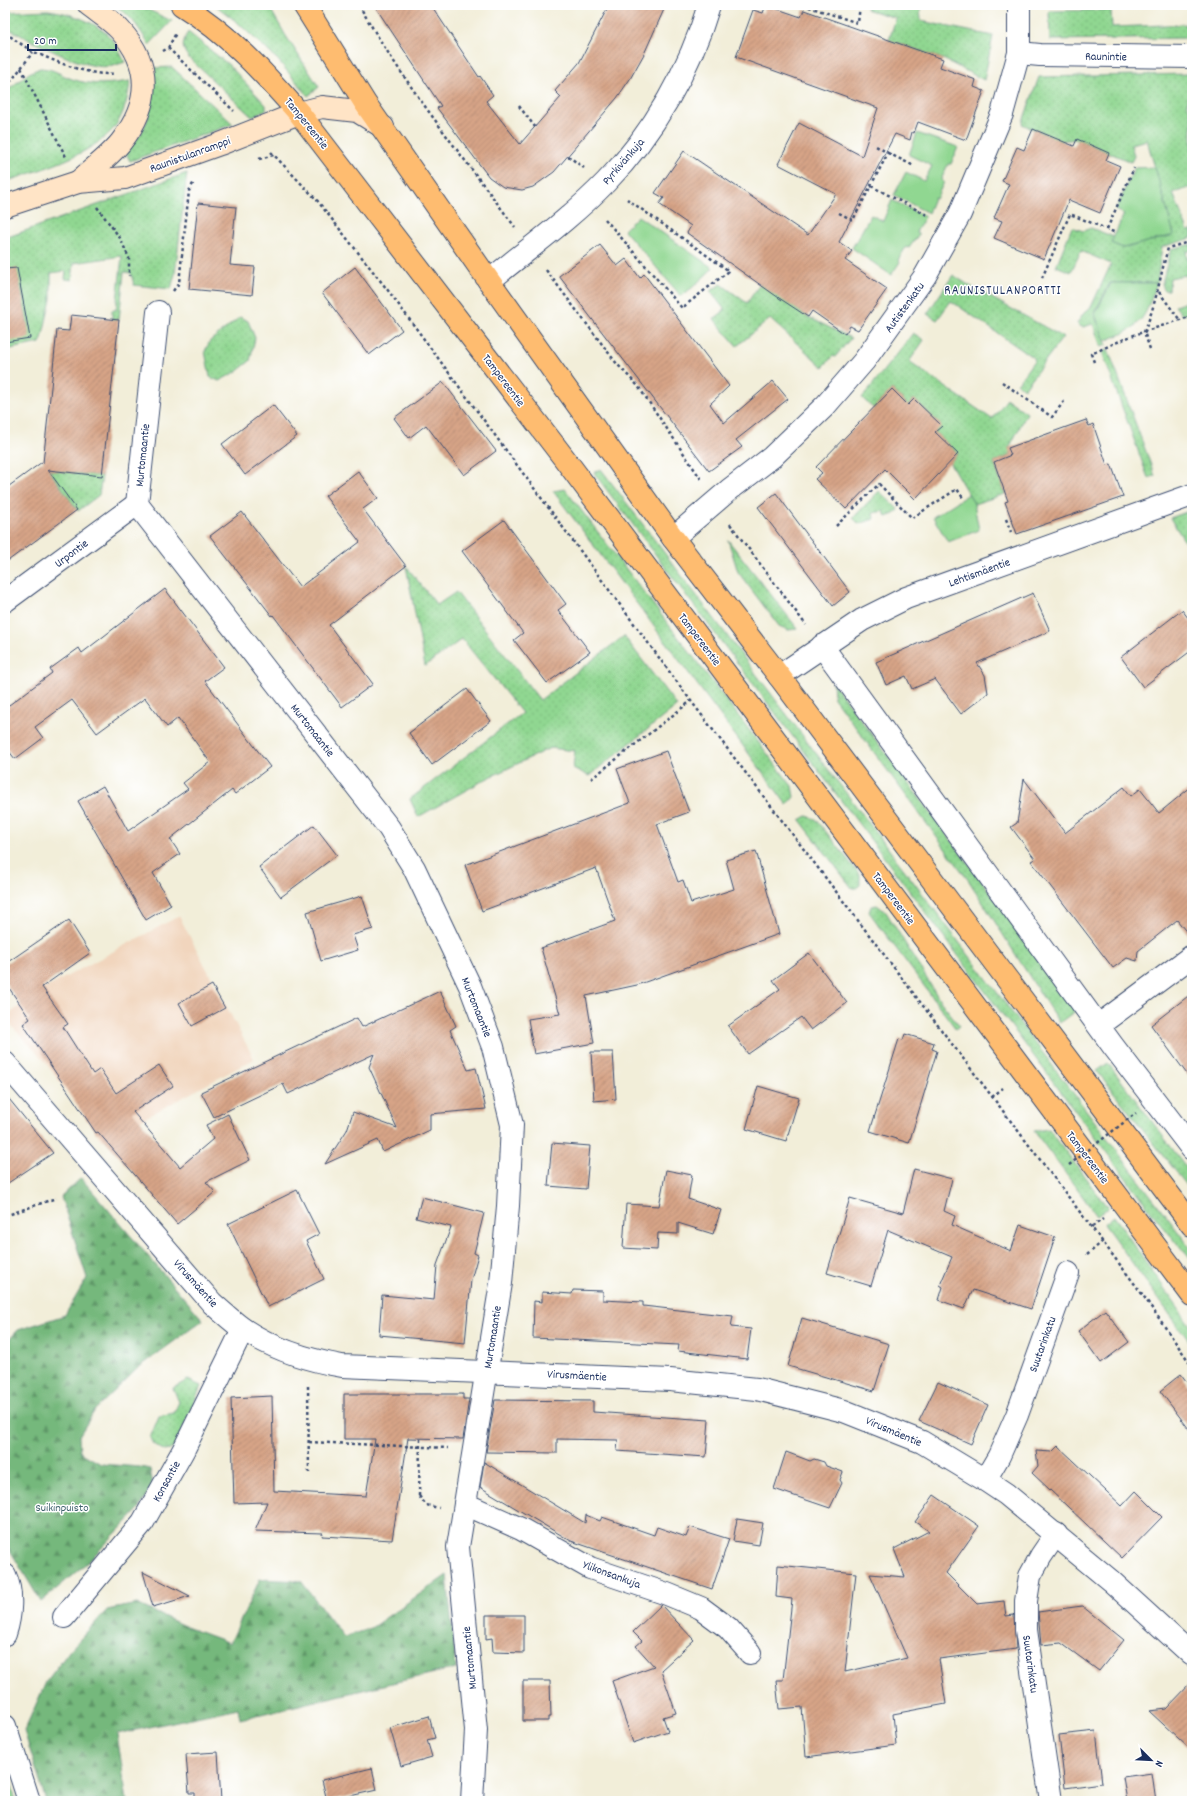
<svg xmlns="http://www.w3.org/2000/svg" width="1197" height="1806" viewBox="0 0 1197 1806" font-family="Dekko,sans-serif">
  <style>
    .built { fill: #f1d5bd }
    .grass { fill: url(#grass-dots); stroke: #568378 }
    .forest { fill: url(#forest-firs); stroke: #48746c }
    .green { fill: #90d791; stroke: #568378 }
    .building { fill: url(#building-hatch) }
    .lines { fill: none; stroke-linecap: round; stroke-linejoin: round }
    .street-casing { stroke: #3b4c70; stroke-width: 24 }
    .secondary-casing { stroke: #3b4c70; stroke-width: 24 }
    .highway-casing { stroke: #3b4c70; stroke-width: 24 }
    .path { stroke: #3b4c70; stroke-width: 2.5; stroke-dasharray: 3 3; stroke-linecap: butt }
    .street { stroke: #fff; stroke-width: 22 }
    .secondary { stroke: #ffe4c6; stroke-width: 22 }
    .highway { stroke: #febc70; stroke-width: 22 }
    .path-bridge { stroke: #3b4c70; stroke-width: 2.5; stroke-dasharray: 3 3; stroke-linecap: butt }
    .labels { text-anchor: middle; stroke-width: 3; stroke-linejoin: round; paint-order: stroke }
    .street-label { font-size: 12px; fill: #1b2f5e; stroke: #fff }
    .park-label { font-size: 12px; fill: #3e616d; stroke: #fff }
    .neighbourhood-label { font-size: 13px; letter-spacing: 1px; fill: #1b2f5e; stroke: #fff }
  </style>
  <defs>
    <pattern id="grass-dots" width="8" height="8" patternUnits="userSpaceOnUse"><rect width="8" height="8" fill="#90d791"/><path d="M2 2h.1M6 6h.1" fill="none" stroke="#7cb97f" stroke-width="1.8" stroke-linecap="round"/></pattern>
    <pattern id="forest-firs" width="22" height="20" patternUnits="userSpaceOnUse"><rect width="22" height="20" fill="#74b87b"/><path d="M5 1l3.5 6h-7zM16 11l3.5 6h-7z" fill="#5e9668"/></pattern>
    <pattern id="building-hatch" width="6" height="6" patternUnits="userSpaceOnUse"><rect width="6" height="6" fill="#d7a487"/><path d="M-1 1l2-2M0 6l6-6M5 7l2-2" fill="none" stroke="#ae8672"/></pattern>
  </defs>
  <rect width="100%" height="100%" fill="#fff"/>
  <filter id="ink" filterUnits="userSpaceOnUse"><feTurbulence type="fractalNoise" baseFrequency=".025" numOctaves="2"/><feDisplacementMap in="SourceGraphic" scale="8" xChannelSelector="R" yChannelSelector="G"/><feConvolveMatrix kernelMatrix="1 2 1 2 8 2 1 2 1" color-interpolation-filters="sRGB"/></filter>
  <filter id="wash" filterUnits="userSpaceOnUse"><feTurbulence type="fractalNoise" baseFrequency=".012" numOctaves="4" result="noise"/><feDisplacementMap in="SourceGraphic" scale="16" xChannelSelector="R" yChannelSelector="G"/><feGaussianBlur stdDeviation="0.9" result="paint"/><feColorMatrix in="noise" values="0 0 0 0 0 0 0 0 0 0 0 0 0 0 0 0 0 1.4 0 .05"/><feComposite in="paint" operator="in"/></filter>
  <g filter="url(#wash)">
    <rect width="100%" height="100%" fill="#f2eed9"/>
    <polygon class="built" points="179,916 254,1059 102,1141 43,1059 5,1019 5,1017 40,991"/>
    <g class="grass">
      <path d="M114 5H138L172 21 149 45C139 28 131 15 114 5Z"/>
      <polygon points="215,5 268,5 286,36 319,87 308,96 278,60 238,23"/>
      <polygon points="867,5 920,5 921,21 993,36 984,80 943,59 889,40 896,18 866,9"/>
      <path d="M48 10C71 13 101 23 114 42 118 48 121 55 125 62 121 63 117 65 113 66 85 72 31 40 5 27V12Z"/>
      <polygon points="1111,10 1112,27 1192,24 1192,38 1050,40 1049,11"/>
      <path d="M188 32 229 65 266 105V110L252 117 189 58C181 48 182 43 188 32Z"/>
      <path d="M172 67 233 124 130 161 125 151C152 130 153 99 152 68Z"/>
      <path d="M40 68C56 69 58 74 72 79 92 86 110 84 130 81 128 101 122 123 106 136 78 160 38 170 5 182V92L29 73Z"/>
      <polygon points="1192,74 1192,100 1187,101 1192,119 1192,187 1173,193 1188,231 1192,230 1192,238 1162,247 1157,283 1110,283 1094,314 1107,345 1101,347 1093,324 1083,327 1079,326 1077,323 1084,313 1091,307 1111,264 1081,251 1071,272 1056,266 1072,227 1083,231 1091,228 1114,237 1111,243 1123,248 1174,235 1147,140 1131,144 1134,156 1131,162 1077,139 1061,141 1022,124 1039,77"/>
      <polygon points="187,173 175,274 171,289 134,285 131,273 124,272 119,320 112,319 112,310 116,310 122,256 74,263 72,280 65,279 66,271 51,273 51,299 42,339 40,343 5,350 5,342 28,326 19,279 5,281 5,238"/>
      <polygon points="1192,244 1192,250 1186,252 1192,278 1192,313 1182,315 1175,306 1192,300 1185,275 1170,278 1169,290 1164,290 1162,283 1171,249"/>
      <polygon points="953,275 970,286 1063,337 1024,389 1017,384 1035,359 951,301 937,320 927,314"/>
      <polygon points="721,284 747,303 760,284 808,317 851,338 835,357 833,356 823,367 770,319 737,346 714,319 725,310 710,291"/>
      <polygon points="240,317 248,321 255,338 250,361 236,372 219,381 210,377 205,351 210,341"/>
      <polygon points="913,333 924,340 909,362 992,419 1007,399 1027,413 1009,448 1011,455 994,462 1005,494 974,504 950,463 958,454 935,432 941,425 914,399 908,405 892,389 873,408 862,398"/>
      <polygon points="1108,349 1155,476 1148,478 1102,352"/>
      <polygon points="601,469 1192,1250 1192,1261 1156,1218 594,473"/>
      <polygon points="49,470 102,476 99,495 78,511"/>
      <polygon points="565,489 792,786 794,797 787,805 553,491"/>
      <polygon points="879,491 899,510 894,514 886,517 884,511 873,513 874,519 859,524 853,518"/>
      <polygon points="1192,510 1192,553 1170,518"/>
      <polygon points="728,540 798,629 788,630 779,626 738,572"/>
      <polygon points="406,566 437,605 456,592 540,700 624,636 677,706 589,776 573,768 575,751 550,748 486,779 418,817 410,799 522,713 462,639 425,666"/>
      <polygon points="833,683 1078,1009 1059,1023 969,881 834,698"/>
      <polygon points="807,816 816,819 860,875 860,885 856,888 852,888 800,820"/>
      <polygon points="877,905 886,912 941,1002 960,1026 956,1029 869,912 871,906"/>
      <polygon points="1108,1063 1192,1175 1192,1192 1097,1071"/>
      <polygon points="1049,1129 1108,1208 1097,1216 1034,1131"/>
      <polygon points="1114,1216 1192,1328 1192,1345 1104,1224"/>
      <polygon points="188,1380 201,1386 175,1447 165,1451 153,1444 150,1438 159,1416 174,1413 179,1402 173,1388"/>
      <polygon points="5,1762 16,1801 5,1801"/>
    </g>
    <g class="forest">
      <polygon points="81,1178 203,1320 138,1368 95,1410 79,1436 80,1452 101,1464 140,1467 150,1469 153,1485 139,1509 89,1561 41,1602 5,1542 5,1344 18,1330 65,1315 87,1278 61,1197"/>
      <polygon points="447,1575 456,1668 240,1719 238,1708 117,1734 127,1801 46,1801 24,1731 46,1682 70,1650 107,1610 137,1604 189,1628 230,1643 260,1579 301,1581 344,1637 371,1628"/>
    </g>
    <g class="green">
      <polygon points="917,133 958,147 951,164 948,164 941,180 944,182 936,199 934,198 928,213 894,195 906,172 924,181 932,166 909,155"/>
      <polygon points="1155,167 1174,235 1123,248 1111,243 1124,214 1116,210 1134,168"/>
      <polygon points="892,200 925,217 916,232 919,234 909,248 906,247 898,260 900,262 891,275 852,248 871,215 883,221"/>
      <polygon points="638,216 713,268 693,287 681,296 624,230"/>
      <path d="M1111 283H1157C1151 299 1146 320 1131 329 1124 334 1113 337 1105 341L1095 314Z"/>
      <polygon points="969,494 974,504 979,530 948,542 933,517"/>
    </g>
    <g id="blocks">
      <g class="building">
        <polygon points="374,5 431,5 479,77 480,76 493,95 486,101 520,144 561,97 555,91 579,63 609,5 666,5 644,54 630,79 617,98 554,172 533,187 522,190 503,187 489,177 437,108 441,106"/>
        <polygon points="766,5 801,17 804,10 943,59 940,67 976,80 974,87 984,91 966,140 918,122 914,133 912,132 910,140 895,134 839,242 852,251 845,260 887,289 858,330 850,326 845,334 812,311 808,317 779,298 687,233 691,226 659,204 664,198 655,193 684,151 808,235 836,194 778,164 799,123 862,156 878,108 736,57 753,10 763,13"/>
        <polygon points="1033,129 1074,146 1077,139 1109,153 1106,160 1120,166 1100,213 1069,200 1044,259 994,238 1002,221 994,218 1009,184 1002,181 1017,147 1024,150"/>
        <polygon points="198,203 236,207 230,265 255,267 252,295 189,289"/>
        <polygon points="600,245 617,266 626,259 640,278 644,274 729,386 710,404 724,423 773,381 788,399 736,440 742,447 709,471 559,276"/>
        <polygon points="355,267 402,330 369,355 322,293"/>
        <polygon points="17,268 30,338 5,342 5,269"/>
        <polygon points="71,315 119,320 102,476 48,470 77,510 5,563 5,489 42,462 43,463 57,330 69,331"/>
        <polygon points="443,382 496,451 464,475 426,425 409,438 394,418"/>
        <polygon points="892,389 908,405 914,399 942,426 935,432 958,454 915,499 885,469 846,509 815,479 822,473 816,467"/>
        <polygon points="273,405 297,436 245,475 222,444"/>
        <polygon points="1086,420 1089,426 1093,424 1107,465 1111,464 1123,497 1017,534 1005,502 1008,501 994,462 1011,455 1008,448"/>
        <polygon points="358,471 378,498 363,509 406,566 329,625 373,684 342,707 273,615 272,616 210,536 242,512 300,587 360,542 325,496"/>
        <polygon points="776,493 850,592 833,606 758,507"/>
        <polygon points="504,520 566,604 558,610 590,652 547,683 514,640 523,633 462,551"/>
        <polygon points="165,589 224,667 205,681 270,767 235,794 232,790 170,839 180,854 153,873 171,905 146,920 78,801 103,786 128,831 188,789 183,783 210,762 178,718 167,727 145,698 97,733 72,700 35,727 43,738 15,759 5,746 5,708 52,673 50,669 79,648 82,653"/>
        <polygon points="1033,593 1050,631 977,663 985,675 988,693 961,714 935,679 912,689 906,676 886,685 876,662"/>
        <polygon points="1182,610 1192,623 1192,650 1143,687 1121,657"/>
        <polygon points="467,689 491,721 432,765 409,733"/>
        <polygon points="666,751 689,812 657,824 678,882 683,880 691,903 734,889 726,860 756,851 779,934 637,985 586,996 594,1043 534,1054 528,1019 560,1014 541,948 615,921 596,868 482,911 465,865 630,803 617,769"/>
        <polygon points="1024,779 1065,833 1124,787 1131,796 1140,789 1159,813 1192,786 1192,939 1177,920 1138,951 1137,961 1127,958 1113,968 1031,861 1035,859 1011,827 1017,823"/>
        <polygon points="314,825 337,855 281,897 259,867"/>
        <polygon points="362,896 373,929 353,935 358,950 321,961 307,912"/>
        <polygon points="69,920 90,953 42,987 68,1024 63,1027 93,1074 100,1069 116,1093 159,1065 173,1086 133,1112 180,1167 213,1139 206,1125 228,1114 250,1160 206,1182 215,1192 177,1224 98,1132 96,1133 23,1024 30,1019 5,982 5,964"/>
        <polygon points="809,953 847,1003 811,1030 801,1017 748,1054 728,1026 780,989 773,980"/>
        <polygon points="212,985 225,1008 192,1026 179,1003"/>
        <polygon points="440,991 456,1026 450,1030 468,1070 476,1068 486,1109 430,1114 430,1130 383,1152 378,1140 325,1164 347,1130 353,1112 397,1128 369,1067 374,1054 288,1094 283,1084 214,1117 201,1092 357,1018 362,1027"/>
        <polygon points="1192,993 1192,1081 1151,1025"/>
        <polygon points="905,1034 934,1043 932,1049 937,1051 909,1143 870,1131 899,1039 903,1040"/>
        <polygon points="591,1052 613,1052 616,1099 594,1101"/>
        <polygon points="758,1086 799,1098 786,1141 746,1129"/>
        <polygon points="5,1094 53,1153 5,1185"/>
        <polygon points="552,1143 590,1146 586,1189 548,1186"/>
        <polygon points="914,1169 952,1179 944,1211 955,1216 952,1225 1011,1251 1020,1225 1055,1237 1031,1309 973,1290 964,1309 939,1300 943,1287 940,1285 952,1257 888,1230 871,1286 827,1273 850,1198 903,1213"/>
        <polygon points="666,1170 692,1175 688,1199 721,1210 713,1234 678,1223 678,1234 658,1233 657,1250 623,1248 626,1204 659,1206"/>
        <polygon points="297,1190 319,1234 306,1241 324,1279 268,1307 228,1224"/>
        <polygon points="422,1197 484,1213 474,1253 478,1255 471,1280 465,1343 379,1335 382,1295 434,1300 437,1265 451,1227 416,1218"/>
        <polygon points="573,1290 603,1291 603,1300 643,1302 643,1306 733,1316 731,1327 751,1329 747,1359 678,1351 679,1345 533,1338 534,1301 542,1302 542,1292 572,1294"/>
        <polygon points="1105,1310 1129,1342 1101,1363 1078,1331"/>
        <polygon points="802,1318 889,1344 874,1391 788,1366"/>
        <polygon points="1181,1374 1192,1389 1192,1433 1160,1391"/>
        <polygon points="938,1382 988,1405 971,1444 919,1421"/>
        <polygon points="344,1394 463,1394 463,1399 469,1399 463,1439 408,1438 392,1540 322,1536 323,1533 255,1531 267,1502 234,1503 231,1398 272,1396 274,1491 366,1496 375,1439 344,1439"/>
        <polygon points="495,1400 593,1401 593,1412 709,1420 706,1457 617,1451 618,1440 557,1439 557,1453 486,1452"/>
        <polygon points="1058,1446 1122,1506 1136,1491 1162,1517 1122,1558 1032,1473 1038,1466 1036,1451 1052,1452"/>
        <polygon points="786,1452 810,1461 814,1459 824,1462 826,1466 843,1472 840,1480 842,1483 830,1508 774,1489"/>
        <polygon points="484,1462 585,1523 586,1515 600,1521 602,1517 654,1535 657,1527 686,1537 690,1527 729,1539 712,1589 571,1541 480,1487"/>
        <polygon points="934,1495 979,1526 946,1573 977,1604 1004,1601 1006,1616 1014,1615 1016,1649 939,1659 946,1704 893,1714 896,1745 806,1757 802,1707 779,1709 776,1680 783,1680 792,1599 776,1597 778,1565 856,1573 845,1672 907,1658 870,1574 905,1577 894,1549 929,1531 915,1522"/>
        <polygon points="737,1519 763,1523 759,1545 733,1541"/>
        <polygon points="143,1572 190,1596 153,1607"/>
        <polygon points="661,1605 694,1640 661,1670 676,1713 663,1717 668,1731 633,1743 612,1681 654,1666 636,1646 642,1641 633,1632"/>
        <polygon points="1082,1606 1124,1640 1099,1671 1061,1643 1041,1645 1038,1612"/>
        <polygon points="486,1615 524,1615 524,1653 493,1652 492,1638 486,1639"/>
        <polygon points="523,1681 550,1681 551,1717 548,1717 548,1721 523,1721"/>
        <polygon points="1192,1682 1192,1751 1149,1711 1166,1709"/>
        <polygon points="429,1716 435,1738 427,1740 432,1757 401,1766 390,1728"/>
        <polygon points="1096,1731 1102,1783 1065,1788 1059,1735"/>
        <polygon points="218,1752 221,1801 195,1801 195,1793 189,1793 186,1754"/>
        <polygon points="372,1768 377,1790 327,1801 322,1780"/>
        <polygon points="1152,1773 1156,1801 1127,1801 1123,1777"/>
      </g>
    </g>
  </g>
  <g filter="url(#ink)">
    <use href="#blocks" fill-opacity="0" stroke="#3b4c70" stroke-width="1"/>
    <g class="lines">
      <defs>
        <g id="street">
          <polyline points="1019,53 1040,55 1192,57"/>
          <path d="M489 281C528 249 570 219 606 182 653 134 690 69 709 5"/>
          <polyline points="158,312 137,504 389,828 414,868 470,986 493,1047 512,1125 508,1206 501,1283 458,1547 476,1730 472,1801"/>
          <polyline points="673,538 729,490 772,457 825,406 864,361 925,276 960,214 1002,114 1019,53 1019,5"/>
          <polyline points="5,601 137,504"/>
          <polyline points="822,646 1113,1046 1192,1149"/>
          <polyline points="779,676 862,620 906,598 1192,495"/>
          <polyline points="1099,1025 1192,956"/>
          <path d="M5 1063 212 1303C222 1312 232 1321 243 1329 273 1349 307 1360 342 1366L670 1380 757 1389 844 1411 922 1442 985 1480 1006 1494 1111 1581 1192 1655"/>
          <polyline points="985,1480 999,1456 1017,1415 1068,1273"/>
          <polyline points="465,1504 521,1529 590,1568 667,1594 701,1608 728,1628 750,1653"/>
          <path d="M5 1575C13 1592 11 1616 5 1634"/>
          <polyline points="64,1617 143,1522 184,1449 243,1329"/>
          <polyline points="5,1726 29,1801"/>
          <polyline points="1051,1801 1026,1630 1026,1601 1030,1576 1041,1556 1056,1534"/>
        </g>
        <g id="secondary">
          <path d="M78 182C92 169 109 157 121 142 150 105 153 66 120 30 111 20 99 13 89 5"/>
          <polyline points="5,206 78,182 125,178 220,144 299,113 322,107 357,111 383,127"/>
        </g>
        <g id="highway">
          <path d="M182 5C229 34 263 72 299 113L564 458 1192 1295"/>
          <polyline points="304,5 365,103 489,281 673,538 779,676 1192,1225"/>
        </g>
      </defs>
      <use href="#street" class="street-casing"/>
      <use href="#secondary" class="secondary-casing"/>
      <use href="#highway" class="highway-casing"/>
      <g class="path">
        <path d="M359 5C404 84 461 154 515 227"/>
        <polyline points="803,5 858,23 860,5"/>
        <path d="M5 33C15 39 24 47 34 52 54 61 94 78 115 73"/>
        <polyline points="168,48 234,111"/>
        <polyline points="163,51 168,48 176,33"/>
        <polyline points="21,68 66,157"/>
        <polyline points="5,85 12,80 33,52"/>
        <polyline points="519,106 535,127"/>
        <polyline points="271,152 316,199 390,293 691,701 1140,1291 1192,1366"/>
        <polyline points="888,153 914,166"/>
        <polyline points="568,156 584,168"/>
        <polyline points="259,159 274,155"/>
        <polyline points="871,186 929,216"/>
        <polyline points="1190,194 1192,200"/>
        <polyline points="97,207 120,238 129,258 129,276"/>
        <polyline points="839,213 853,220 888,153 874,145"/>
        <polyline points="605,219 682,308 729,271 627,199"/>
        <polyline points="1107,229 1134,168"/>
        <polyline points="546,270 617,364 638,386 701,479"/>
        <polyline points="1042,278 1070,214 1116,233"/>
        <polyline points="173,291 179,283 189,191 194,182"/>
        <polyline points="1159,292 1179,319"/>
        <path d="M1150 349 1144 332C1156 305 1160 276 1168 248L1192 241"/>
        <polyline points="1094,362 1091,354 1131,336 1192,316"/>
        <polyline points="1002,382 1052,417 1066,399"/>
        <polyline points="1006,519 1011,532"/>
        <polyline points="730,524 806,625"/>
        <polyline points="836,526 879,484 912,518 957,489 963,498"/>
        <polyline points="591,779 691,701"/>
        <polyline points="992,1097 1003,1088"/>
        <polyline points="5,1216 56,1198"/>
        <polyline points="1092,1227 1103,1219"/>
        <polyline points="1087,1255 1103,1241"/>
        <polyline points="308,1386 309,1473"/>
        <polyline points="309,1442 448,1448"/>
        <polyline points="419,1496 426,1505 439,1508"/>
      </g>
      <use href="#street" class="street"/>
      <use href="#secondary" class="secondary"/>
      <use href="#highway" class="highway"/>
      <g class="path-bridge">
        <polyline points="1069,1165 1136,1113"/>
        <polyline points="419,1496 420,1439"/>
      </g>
    </g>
  </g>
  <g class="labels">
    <g class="street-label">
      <text transform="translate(1106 56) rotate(1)" y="4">Raunintie</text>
      <text transform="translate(307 123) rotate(51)" y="4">Tampereentie</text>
      <text transform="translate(190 154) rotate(-20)" y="4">Raunistulanramppi</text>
      <text transform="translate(623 161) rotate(-49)" y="4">Pyrkivänkuja</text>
      <text transform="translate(904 307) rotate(-54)" y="4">Autistenkatu</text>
      <text transform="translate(504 380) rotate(53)" y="4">Tampereentie</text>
      <text transform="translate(142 455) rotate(-84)" y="4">Murtomaantie</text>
      <text transform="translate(71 553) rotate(-37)" y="4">Urpontie</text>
      <text transform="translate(979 572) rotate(-20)" y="4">Lehtismäentie</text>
      <text transform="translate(700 639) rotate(53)" y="4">Tampereentie</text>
      <text transform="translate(313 730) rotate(52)" y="4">Murtomaantie</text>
      <text transform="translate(894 898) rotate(53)" y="4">Tampereentie</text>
      <text transform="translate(477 1007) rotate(68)" y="4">Murtomaantie</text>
      <text transform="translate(1088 1157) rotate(53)" y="4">Tampereentie</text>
      <text transform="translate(196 1283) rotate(48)" y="4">Virusmäentie</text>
      <text transform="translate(492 1337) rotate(-81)" y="4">Murtomaantie</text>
      <text transform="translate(1042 1344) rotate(-70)" y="4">Suutarinkatu</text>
      <text transform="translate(577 1375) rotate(3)" y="4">Virusmäentie</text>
      <text transform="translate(894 1431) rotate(23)" y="4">Virusmäentie</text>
      <text transform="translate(166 1481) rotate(-61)" y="4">Konsantie</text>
      <text transform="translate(612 1574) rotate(20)" y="4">Ylikonsankuja</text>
      <text transform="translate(469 1658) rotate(-96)" y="4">Murtomaantie</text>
      <text transform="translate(1031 1664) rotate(82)" y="4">Suutarinkatu</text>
    </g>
    <g class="park-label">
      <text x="62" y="1511">Suikinpuisto</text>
    </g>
    <g class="neighbourhood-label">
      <text x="1003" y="294">RAUNISTULANPORTTI</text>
    </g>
  </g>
  <rect width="1197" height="1806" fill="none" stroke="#fff" stroke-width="20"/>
  <g transform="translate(1151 1760) rotate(114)" stroke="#ffffff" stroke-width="3" paint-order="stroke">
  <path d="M0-3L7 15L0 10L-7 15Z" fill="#1b2f5e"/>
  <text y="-6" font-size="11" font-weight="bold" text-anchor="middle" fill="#1b2f5e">N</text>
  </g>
  <path d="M28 44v6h88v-6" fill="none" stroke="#1b2f5e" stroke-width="2"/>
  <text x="34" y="44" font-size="12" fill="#1b2f5e" stroke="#ffffff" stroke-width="3" paint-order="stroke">20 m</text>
</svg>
